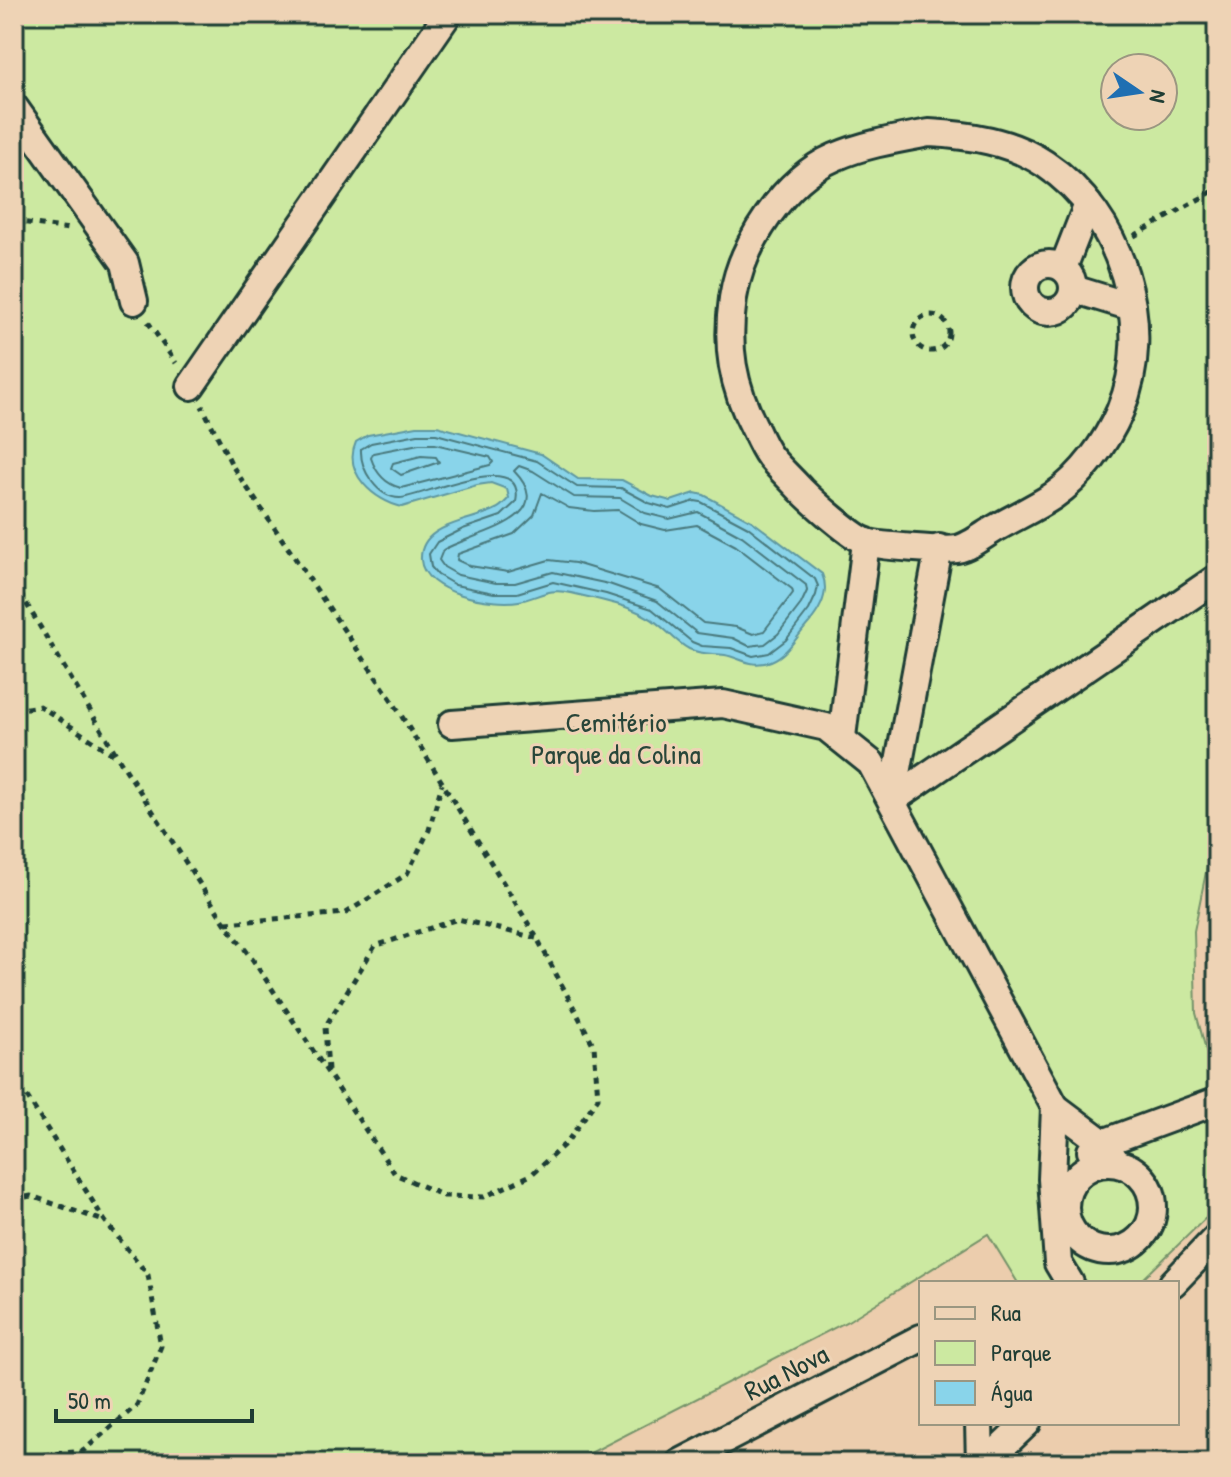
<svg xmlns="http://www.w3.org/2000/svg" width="1231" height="1477" viewBox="0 0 1231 1477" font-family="'Patrick Hand',sans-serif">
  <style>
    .green { fill: #cce9a1; stroke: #76936a; stroke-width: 2; fill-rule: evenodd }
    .water { fill: #89d4ea; stroke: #5f98a1; stroke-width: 2 }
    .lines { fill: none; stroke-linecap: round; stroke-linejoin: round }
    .shore { stroke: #49797d; stroke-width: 2 }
    .minor-casing { stroke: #1f3d34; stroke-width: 32 }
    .path { stroke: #1f3d34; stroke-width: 5; stroke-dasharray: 6 6; stroke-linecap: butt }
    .minor { stroke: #eed3b5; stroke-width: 26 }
    .labels { text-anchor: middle; stroke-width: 6; stroke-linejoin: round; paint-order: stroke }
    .park-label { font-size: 28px; fill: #284639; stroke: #eed3b5 }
    .street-label { font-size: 28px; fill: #1f3d34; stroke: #eed3b5 }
  </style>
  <rect width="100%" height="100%" fill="#eccdad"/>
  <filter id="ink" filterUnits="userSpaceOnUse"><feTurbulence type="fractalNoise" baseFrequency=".0125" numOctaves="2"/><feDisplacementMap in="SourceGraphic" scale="16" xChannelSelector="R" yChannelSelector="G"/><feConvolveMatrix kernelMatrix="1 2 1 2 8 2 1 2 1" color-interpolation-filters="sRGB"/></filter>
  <g filter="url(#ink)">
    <path class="green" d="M14 14H1217V818L1194 931 1196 1013 1213 1076 1217 1107V1204L1215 1209 1139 1283H1018L988 1234 848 1321 571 1463H14ZM1115 68H1163V116H1115Z"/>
    <path class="water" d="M417 426H437L541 454 578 479 622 480 652 496 671 501 695 493 704 495 752 521 822 574C830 592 821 609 809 623 797 636 788 654 771 661 752 669 741 658 725 655 712 653 701 655 689 649 673 641 663 624 646 616 624 604 596 599 571 593 548 587 540 597 519 601 493 606 423 593 421 560 419 523 472 522 496 509 501 507 505 502 509 498L507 489 491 483 477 485 402 507C375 501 342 473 356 442L368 435Z"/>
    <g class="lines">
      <g class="shore">
        <path d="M418 434H436L537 461 577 487 621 488 649 503 670 509 695 501 701 502 748 527 815 579 818 586 816 595 809 610 786 640 769 653 753 656 731 648 702 646 692 642 652 609 606 594 553 582 517 593H494L455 585 438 575 431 567 429 554 437 542 463 529 501 516 516 502C527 446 419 498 400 498 377 498 360 469 361 449L371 443Z"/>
        <path d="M419 444H435L490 457 493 462 490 465 401 488C385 484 376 473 371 458L373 453Z"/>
        <polygon points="421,456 436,457 439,462 401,475 391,468 393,463"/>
        <path d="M519 466 533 471 574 497 620 498 645 513 669 519 698 512 742 536 806 585 807 591 801 604 778 634 765 644 749 646 733 638 697 633 657 601 609 584 553 572 515 583H496L458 575 444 567 439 560 443 550C471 533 562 520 514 471Z"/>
        <polygon points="542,493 569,508 594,511 618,510 641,524 665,530 697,525 736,546 792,589 793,593 764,631 753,634 736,627 703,623 660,589 575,563 549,560 508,572 470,566 457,560 458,554 514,534 534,515"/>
      </g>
      <defs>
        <g id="minor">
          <polyline points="14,107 125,263 134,301"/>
          <path d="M929 133C969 135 1011 141 1045 164 1122 215 1156 326 1120 411 1106 443 1082 476 1053 496 1035 508 1015 517 996 528 985 534 969 547 957 549 947 551 876 546 867 542 853 538 812 501 801 490 791 479 780 469 770 457 764 449 759 438 755 429 732 385 726 347 733 298 741 245 784 179 835 157 865 144 897 139 929 133Z"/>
          <circle cx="1049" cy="288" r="24"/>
          <polyline points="1063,268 1088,204"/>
          <polyline points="1073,289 1132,307"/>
          <polyline points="191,386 448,14"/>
          <polyline points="452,724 723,704 826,727 871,763 1055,1107"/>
          <polyline points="842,737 866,542"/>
          <polyline points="892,800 1217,578"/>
          <polyline points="892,800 939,548"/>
          <polyline points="1091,1151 1103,1143 1217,1101"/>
          <circle cx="1109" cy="1207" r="44"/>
          <polyline points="1070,1283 1058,1263 1052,1179 1055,1107 1103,1143 1117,1163"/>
          <polyline points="1173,1283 1217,1237"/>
          <polyline points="979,1423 980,1463"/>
          <polyline points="680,1463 921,1338"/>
          <polyline points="985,1463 1027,1423"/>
        </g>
      </defs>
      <use href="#minor" class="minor-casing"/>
      <g class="path">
        <polyline points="14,221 69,229"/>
        <polyline points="1134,236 1217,189"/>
        <circle cx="931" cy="333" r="18"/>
        <polyline points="148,322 176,363"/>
        <polyline points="14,583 119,759 225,923 253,960 395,1174 444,1196 484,1197 531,1175 567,1142 598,1098 594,1046 537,938 393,702 233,467 202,406"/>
        <polyline points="14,710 40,706 117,757"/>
        <polyline points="226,923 346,913 407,874 429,830 442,784"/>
        <polyline points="328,1070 325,1027 375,946 458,919 536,938"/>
        <polyline points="14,1076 105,1221 148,1275 161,1346 137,1405 83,1451 14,1458"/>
        <polyline points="14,1199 31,1196 104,1221"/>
      </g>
      <use href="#minor" class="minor"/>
    </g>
  </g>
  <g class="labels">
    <g class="park-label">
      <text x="616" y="732">Cemitério<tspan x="616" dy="32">Parque da Colina</tspan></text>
    </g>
    <g class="street-label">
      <text transform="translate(786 1372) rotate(-27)" y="10">Rua Nova</text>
    </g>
  </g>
  <rect width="1231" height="1477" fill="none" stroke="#eed3b5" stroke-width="48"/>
  <rect x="24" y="24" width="1183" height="1429" fill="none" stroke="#1f3d34" stroke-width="3" filter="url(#ink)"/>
  <rect x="919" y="1281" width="260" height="144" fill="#eed3b5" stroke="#9b9781" stroke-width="2"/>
  <rect x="935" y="1307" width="40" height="12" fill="#eed3b5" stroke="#9b9781" stroke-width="2"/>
  <text x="991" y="1321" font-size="24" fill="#1f3d34">Rua</text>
  <rect x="935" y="1341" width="40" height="24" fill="#cce9a1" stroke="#9b9781" stroke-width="2"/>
  <text x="991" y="1361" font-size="24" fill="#1f3d34">Parque</text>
  <rect x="935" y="1381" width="40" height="24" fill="#89d4ea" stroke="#9b9781" stroke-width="2"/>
  <text x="991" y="1401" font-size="24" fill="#1f3d34">Água</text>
  <g transform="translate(1139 92) rotate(103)"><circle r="38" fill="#eed3b5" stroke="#9b9781" stroke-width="2"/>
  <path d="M0-6L14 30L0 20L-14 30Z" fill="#1f6fb2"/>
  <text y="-12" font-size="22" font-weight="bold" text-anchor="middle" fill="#1f3d34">N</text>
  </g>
  <path d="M56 1409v12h196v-12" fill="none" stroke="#1f3d34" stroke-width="4"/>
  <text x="68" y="1409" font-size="24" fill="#1f3d34" stroke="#eed3b5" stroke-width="6" paint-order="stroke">50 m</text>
</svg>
